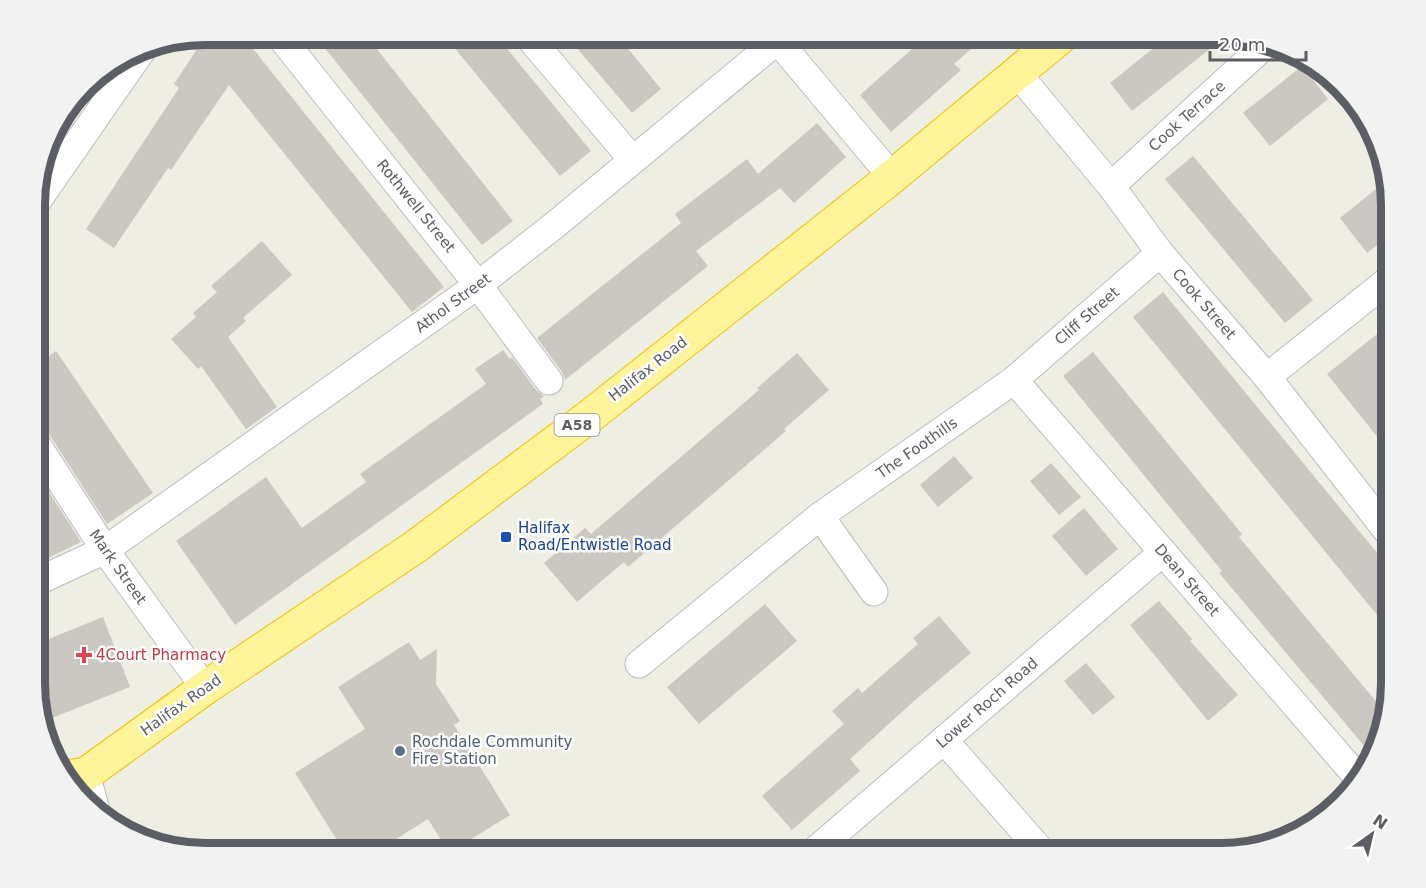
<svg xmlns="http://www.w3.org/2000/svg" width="1426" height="888" viewBox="0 0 1426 888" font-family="'DejaVu Sans',sans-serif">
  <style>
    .building { fill: #cac8c0 }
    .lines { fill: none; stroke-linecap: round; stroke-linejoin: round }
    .minor-casing { stroke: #bbbcc3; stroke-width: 29 }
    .trunk-casing { stroke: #f2c100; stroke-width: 35 }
    .minor { stroke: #fff; stroke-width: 27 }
    .trunk { stroke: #fff499; stroke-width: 33 }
    .transit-dot { fill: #1a4fb4; stroke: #fff; stroke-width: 2 }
    .health-dot { fill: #e0444e; stroke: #fff; stroke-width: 2 }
    .service-dot { fill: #5c6f8a; stroke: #fff; stroke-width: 2 }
    .labels { text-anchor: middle; stroke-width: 5; stroke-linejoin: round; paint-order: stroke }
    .shield { fill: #fff; stroke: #8c8e93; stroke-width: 1.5 }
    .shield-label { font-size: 14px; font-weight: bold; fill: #5b5e65 }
    .street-label { font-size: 15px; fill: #5b5e65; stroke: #fff }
    .transit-label { font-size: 15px; fill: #164399; stroke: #fff; text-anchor: start }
    .health-label { font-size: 15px; fill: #be3a42; stroke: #fff; text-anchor: start }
    .service-label { font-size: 15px; fill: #4e5e75; stroke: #fff; text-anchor: start }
    .rim { fill: none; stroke: #5b5e65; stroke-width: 8 }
  </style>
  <rect width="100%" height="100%" fill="#efeee3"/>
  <g class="building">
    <polygon points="207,34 235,34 250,45 444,287 412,312 229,85 171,170 168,168 114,248 86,229 179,88 174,84"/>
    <polygon points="339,34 365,34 513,221 482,245 324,47"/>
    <polygon points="443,34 495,34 591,151 560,176"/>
    <polygon points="565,34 616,34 661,89 632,113"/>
    <polygon points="929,34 988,34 954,64 961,70 891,132 860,95"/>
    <polygon points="1171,34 1226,36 1132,111 1110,83"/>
    <polygon points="1302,66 1328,99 1270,146 1243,113"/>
    <polygon points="817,123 846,157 794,203 780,188 696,251 708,266 565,380 562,372 537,338 681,223 675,214 747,159 758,174"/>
    <polygon points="1193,156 1313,300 1285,323 1165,179"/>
    <polygon points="1387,180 1391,193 1391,234 1367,253 1340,218"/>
    <polygon points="262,241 292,275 243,318 246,321 228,337 277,407 246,429 201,366 198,369 171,339 196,317 193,313 217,292 211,286"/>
    <polygon points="1163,292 1391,570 1391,632 1133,317"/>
    <polygon points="1391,323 1391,454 1327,374"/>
    <polygon points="503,350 510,359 512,357 536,390 544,396 540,399 543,404 235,625 176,541 266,477 302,528 366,482 360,474 486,384 475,369"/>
    <polygon points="56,351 153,493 107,524 49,434 44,429 36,427 36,365"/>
    <polygon points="1093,352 1242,534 1239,537 1385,712 1371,754 1219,573 1222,571 1063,376"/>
    <polygon points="797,353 829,390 784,429 786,431 628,567 624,562 577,602 544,563 585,528 591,534 759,390 757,388"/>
    <polygon points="954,456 973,478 938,507 920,485"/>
    <polygon points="1051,463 1081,497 1059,515 1030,481"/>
    <polygon points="36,472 81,542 36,564"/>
    <polygon points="1084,508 1118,549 1086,576 1052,536"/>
    <polygon points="1159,601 1192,639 1190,641 1238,695 1208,721 1130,625"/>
    <polygon points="765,604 797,641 699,724 667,687"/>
    <polygon points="939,616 971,653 914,701 850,759 860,771 792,830 762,796 844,724 832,711 858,688 862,693 918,644 913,638"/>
    <polygon points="103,617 130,687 42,722 36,705 36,644"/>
    <polygon points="409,642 420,660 437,649 436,684 460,721 454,725 510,815 449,853 428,819 374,853 345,853 295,773 365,729 338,687"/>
    <polygon points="1086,663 1115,697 1093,715 1064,681"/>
  </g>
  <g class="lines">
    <defs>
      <g id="minor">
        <polyline points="279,35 478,285 549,381"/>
        <polyline points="527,35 632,159"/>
        <polyline points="773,35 892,177"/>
        <polyline points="1017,73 1111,186 1160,253 1267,377 1391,536"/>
        <polyline points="1111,186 1263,47"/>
        <polyline points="36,203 145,46"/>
        <polyline points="1267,377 1391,278"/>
        <polyline points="1014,380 1360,780"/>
        <polyline points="36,443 105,550 205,688"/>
        <polyline points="820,516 874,592"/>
        <polyline points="36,582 105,550 478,285 556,224 784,35"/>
        <polyline points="639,664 820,516 1014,380 1160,253"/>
        <polyline points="944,740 1043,853"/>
        <polyline points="86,774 96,810"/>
        <polyline points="812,853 1163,552"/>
      </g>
      <polyline id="trunk" points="66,777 86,774 205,688 415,547 590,416 892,177 1063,35"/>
    </defs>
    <use href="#minor" class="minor-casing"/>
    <use href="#trunk" class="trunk-casing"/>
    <use href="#minor" class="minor"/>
    <use href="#trunk" class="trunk"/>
  </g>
  <rect class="transit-dot" x="500" y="531" width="12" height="12" rx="3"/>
  <path class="health-dot" d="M81 646h6v6h6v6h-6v6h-6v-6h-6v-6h6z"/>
  <circle class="service-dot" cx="400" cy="751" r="6"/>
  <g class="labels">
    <rect class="shield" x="554.5" y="414" width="45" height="22" rx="4.5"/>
    <g class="shield-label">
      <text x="577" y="430">A58</text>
    </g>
    <g class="street-label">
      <text transform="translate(1187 116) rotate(-42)" y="5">Cook Terrace</text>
      <text transform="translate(416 206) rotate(51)" y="5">Rothwell Street</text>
      <text transform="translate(453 303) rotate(-36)" y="5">Athol Street</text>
      <text transform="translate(1204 304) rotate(49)" y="5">Cook Street</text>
      <text transform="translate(1087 316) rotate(-41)" y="5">Cliff Street</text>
      <text transform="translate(648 369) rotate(-38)" y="5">Halifax Road</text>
      <text transform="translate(917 448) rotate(-35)" y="5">The Foothills</text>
      <text transform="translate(118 567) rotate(55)" y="5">Mark Street</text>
      <text transform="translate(1187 580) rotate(49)" y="5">Dean Street</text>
      <text transform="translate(987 703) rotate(-41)" y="5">Lower Roch Road</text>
      <text transform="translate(181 705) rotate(-35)" y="5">Halifax Road</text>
    </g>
    <g class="transit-label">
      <text x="518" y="533">Halifax<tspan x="518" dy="17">Road/Entwistle Road</tspan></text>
    </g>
    <g class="health-label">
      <text x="96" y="660">4Court Pharmacy</text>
    </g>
    <g class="service-label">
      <text x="412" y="747">Rochdale Community<tspan x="412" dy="17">Fire Station</tspan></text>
    </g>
  </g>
  <path d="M0 0H1426V888H0ZM205 45H1221A160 160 0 0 1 1381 205V683A160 160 0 0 1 1221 843H205A160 160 0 0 1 45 683V205A160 160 0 0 1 205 45Z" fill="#f2f2f3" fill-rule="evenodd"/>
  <path class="rim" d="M205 45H1221A160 160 0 0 1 1381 205V683A160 160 0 0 1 1221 843H205A160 160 0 0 1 45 683V205A160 160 0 0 1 205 45Z"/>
  <g transform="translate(1372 834) rotate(34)" stroke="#ffffff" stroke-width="4.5" paint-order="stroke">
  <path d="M0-4.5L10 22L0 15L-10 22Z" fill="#5b5e65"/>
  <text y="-9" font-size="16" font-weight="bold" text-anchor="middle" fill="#5b5e65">N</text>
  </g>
  <path d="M1210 51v9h96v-9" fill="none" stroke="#5b5e65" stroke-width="3"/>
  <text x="1219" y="51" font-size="18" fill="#5b5e65" stroke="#ffffff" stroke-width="4.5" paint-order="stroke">20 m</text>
</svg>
